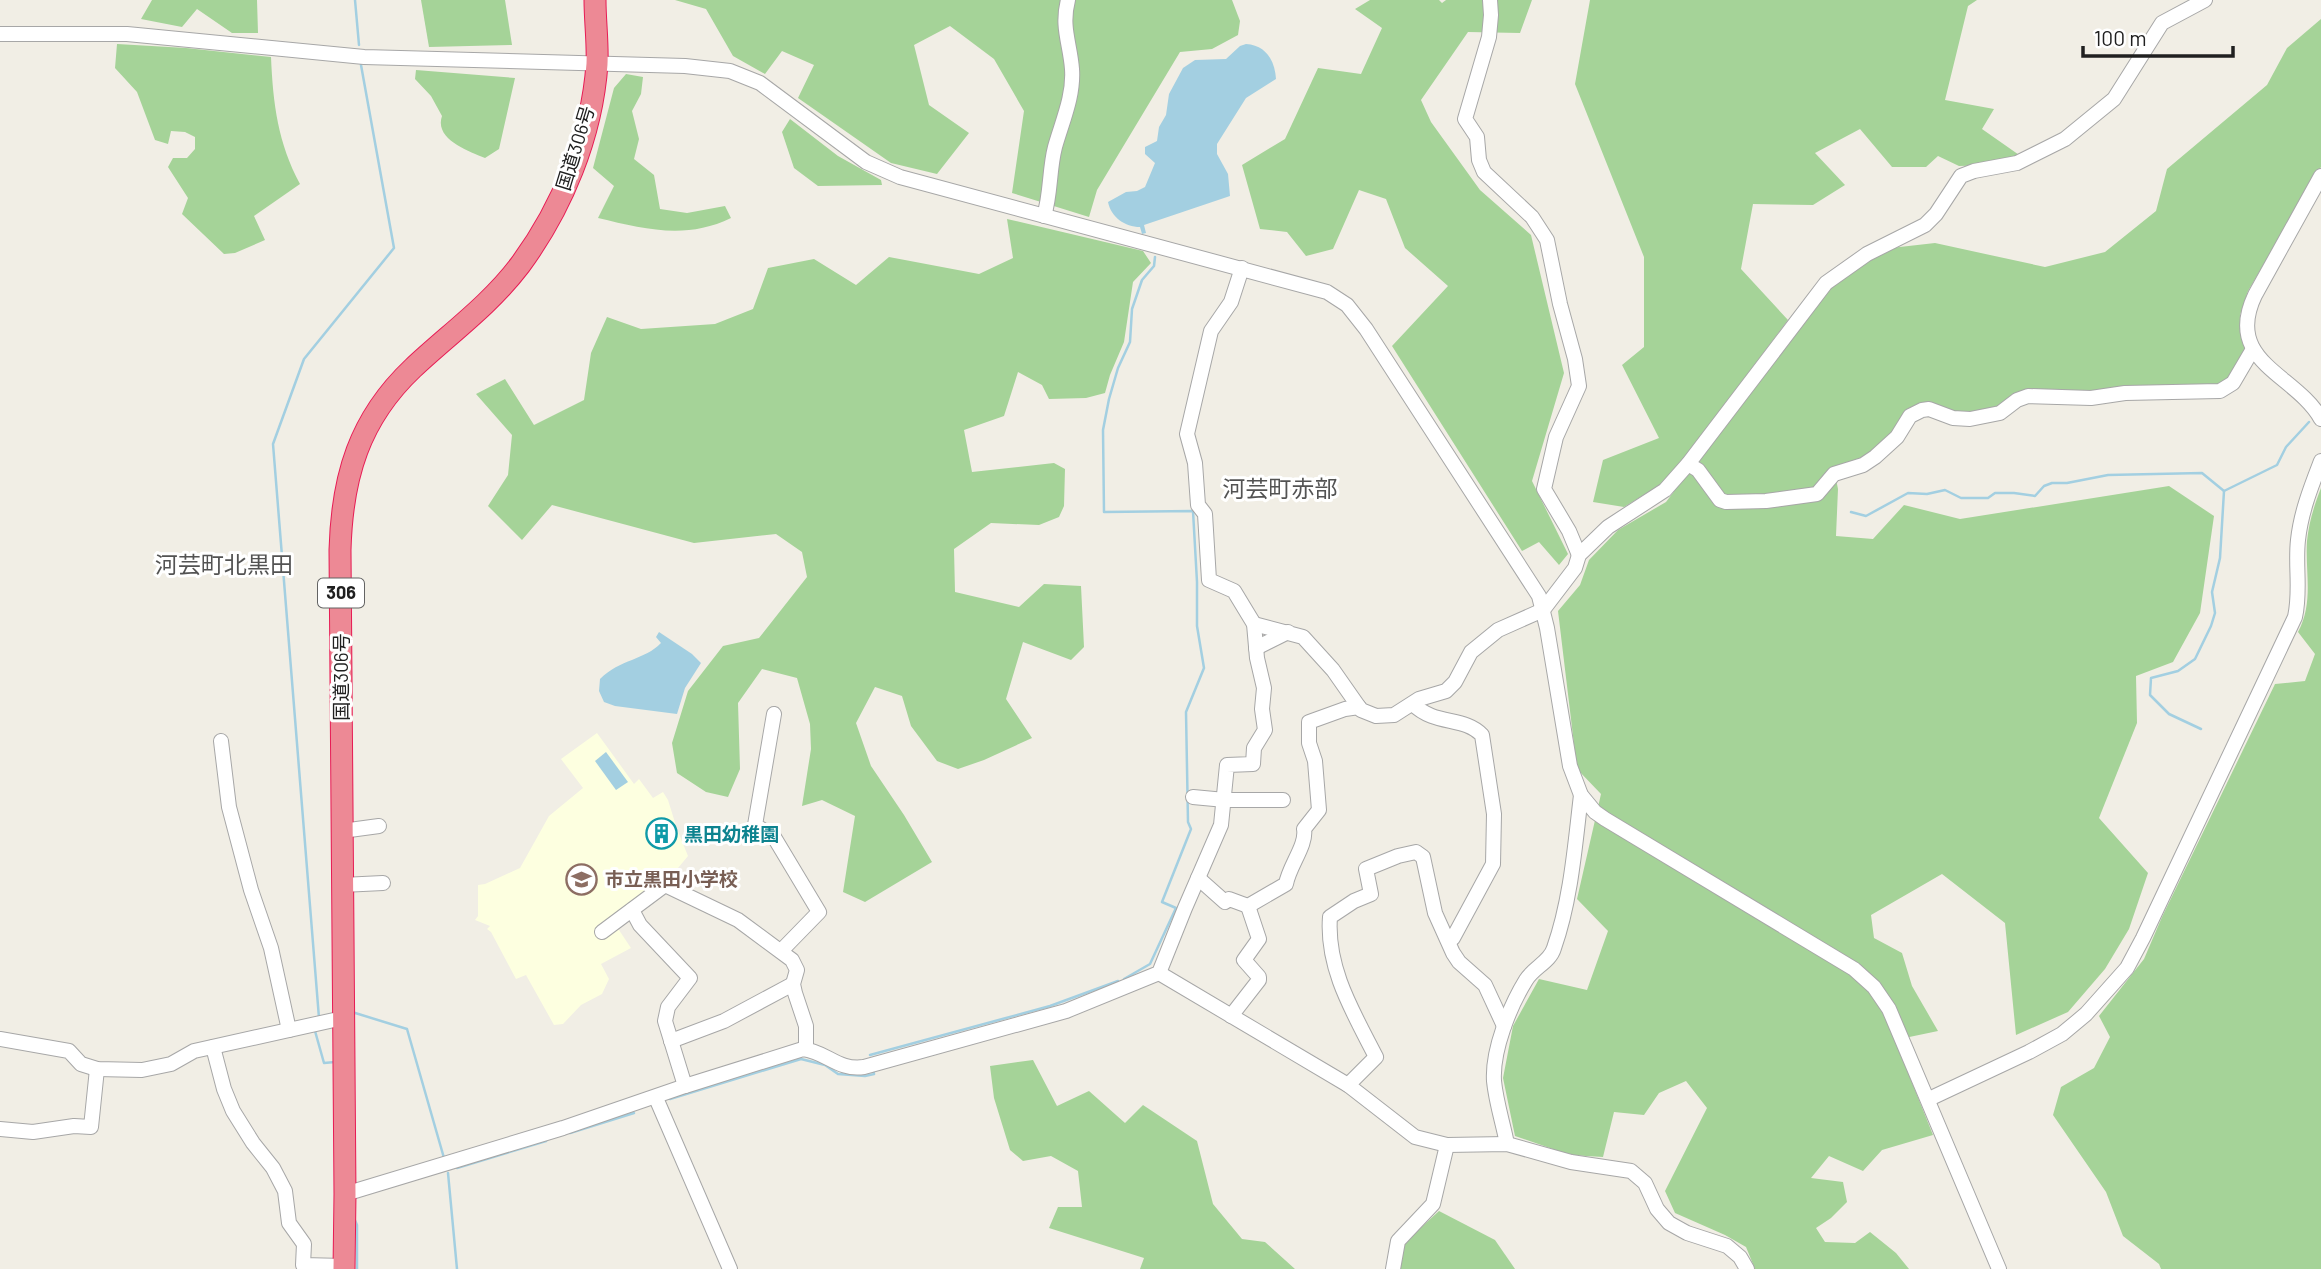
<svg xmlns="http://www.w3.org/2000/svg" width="2321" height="1269" viewBox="0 0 2321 1269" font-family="Barlow,'Noto Sans JP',sans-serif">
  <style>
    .education { fill: #fdffe0 }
    .forest { fill: #a5d398 }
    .water { fill: #a3cfe1 }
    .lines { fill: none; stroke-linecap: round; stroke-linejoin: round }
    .stream { stroke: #a3cfe1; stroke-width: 2.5 }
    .minor-casing { stroke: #a7a7a7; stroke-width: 16 }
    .highway-casing { stroke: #e71b54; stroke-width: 23 }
    .minor { stroke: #fff; stroke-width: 14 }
    .highway { stroke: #ed8995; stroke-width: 21 }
    .labels { text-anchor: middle; stroke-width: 6; stroke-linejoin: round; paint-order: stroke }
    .shield { fill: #fff; stroke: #636363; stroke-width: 2 }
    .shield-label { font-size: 18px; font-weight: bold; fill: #202020 }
    .street-label { font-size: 19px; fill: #202020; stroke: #fff }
    .culture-label { font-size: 19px; font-weight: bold; fill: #0d838f; stroke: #fff; text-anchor: start }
    .education-label { font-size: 19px; font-weight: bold; fill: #785e54; stroke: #fff; text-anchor: start }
    .quarter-label { font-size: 23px; fill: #535353; stroke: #fff }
  </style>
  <rect width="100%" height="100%" fill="#f1eee5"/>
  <polygon class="education" points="597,733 634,784 639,779 653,798 663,792 668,800 677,829 688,856 668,880 617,927 631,948 601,964 609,979 602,994 581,1005 563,1024 554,1025 526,975 516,979 491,932 487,929 490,926 475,920 478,916 478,885 485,884 520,868 549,816 583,788 561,759"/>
  <g class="forest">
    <polygon points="152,0 257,0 258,33 232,33 197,9 182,27 141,19"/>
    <polygon points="421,0 505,0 512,45 429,47"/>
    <polygon points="675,0 1232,0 1240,21 1238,35 1212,49 1180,52 1097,190 1089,217 1012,193 1024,111 994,59 950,26 914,45 929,105 969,133 937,174 891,163 798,98 814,65 782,51 765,74 733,56 706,9"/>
    <polygon points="1370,0 1439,0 1442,3 1446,0 1532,0 1520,33 1468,32 1421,100 1431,122 1480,190 1531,235 1564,373 1532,481 1568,554 1559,565 1539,542 1522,551 1392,346 1448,286 1405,248 1386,199 1359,190 1333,249 1306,256 1287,232 1260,229 1242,165 1285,139 1318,68 1361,74 1382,28 1355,9"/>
    <polygon points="1590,0 1977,0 1968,6 1945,100 1994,109 1982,129 2022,157 1994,165 1959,166 1938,156 1926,167 1892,167 1860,129 1815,153 1845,185 1813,205 1753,204 1741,269 1788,320 1667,481 1624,507 1593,502 1603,460 1659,438 1622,365 1644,347 1644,257 1575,84"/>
    <polygon points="2321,19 2321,167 2248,291 2240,315 2241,334 2247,353 2232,379 2220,387 2088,393 2030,393 1998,410 1952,413 1929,405 1863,462 1834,469 1838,489 1836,536 1873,539 1904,505 1960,519 2169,486 2214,516 2200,613 2173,662 2136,676 2137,723 2099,818 2148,873 2129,929 2105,969 2068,1012 2016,1035 2005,923 1942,874 1871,915 1874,938 1902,953 1912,986 1938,1031 1895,1040 1933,1135 1882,1150 1863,1171 1829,1156 1811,1178 1843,1182 1847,1202 1831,1218 1816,1228 1825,1242 1855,1243 1870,1232 1896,1253 1909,1269 1755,1269 1746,1247 1725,1235 1675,1213 1665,1191 1707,1108 1686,1081 1659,1093 1644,1115 1614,1112 1603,1157 1570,1155 1515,1136 1503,1078 1513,1026 1539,979 1587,990 1608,931 1577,899 1601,794 1577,769 1558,611 1580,585 1589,560 1618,530 1666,502 1821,296 1845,275 1891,248 1935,243 2045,267 2105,252 2156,211 2167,169 2267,85 2287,48"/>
    <path d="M117 44 186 48 271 57C273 104 278 143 300 184L254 216 265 240 235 253 224 254 182 214 188 198 168 167 173 158H187L195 149V137L185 132 171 131 168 144 155 140 137 92 115 68Z"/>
    <path d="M416 70 515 78 499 149 485 158C468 151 434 139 442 116L431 96 415 79Z"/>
    <path d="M626 74 643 77 641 94 632 111 639 139 634 159 654 175 660 209 687 213 725 206 731 218C686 240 644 229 598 218L614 186 593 168 614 88Z"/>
    <polygon points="790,119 838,156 881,180 882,185 818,186 794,168 782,132"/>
    <polygon points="1007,219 1143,251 1151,263 1133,282 1124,342 1110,375 1105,393 1086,398 1049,399 1042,385 1018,372 1004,416 964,430 972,472 1054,463 1065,469 1064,506 1059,517 1039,525 991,523 954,549 955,592 1019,607 1044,584 1081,586 1084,647 1071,660 1023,642 1006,699 1032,738 984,760 958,769 937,761 911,726 902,696 875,687 856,723 871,766 904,815 932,862 865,902 843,892 855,816 822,800 802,806 811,749 810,724 797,678 762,669 738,703 740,769 728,797 706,792 677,773 672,743 688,691 723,646 759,638 807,577 802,552 776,534 694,543 552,505 522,540 488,506 508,475 512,435 476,394 505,379 534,425 584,400 591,353 607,317 641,329 715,324 753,309 768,268 814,259 856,285 889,257 979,274 1013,258"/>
    <path d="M2321 488V1269H2161L2159 1264 2123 1236 2106 1192 2053 1115 2061 1087 2094 1068 2110 1037 2099 1016 2144 959 2162 917 2275 684 2305 681 2315 654 2298 632C2314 602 2305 573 2307 541 2309 522 2314 506 2321 488Z"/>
    <polygon points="1033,1060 1057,1106 1089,1091 1125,1123 1143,1105 1197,1141 1213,1204 1242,1239 1265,1242 1295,1269 1140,1269 1144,1258 1049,1228 1058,1207 1082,1207 1078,1171 1051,1156 1023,1161 1010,1150 994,1098 990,1066"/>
    <polygon points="1439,1211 1495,1240 1515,1269 1399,1269 1402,1245"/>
  </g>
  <g class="water">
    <path d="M1246 44C1266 45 1275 61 1276 79L1246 98 1217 144V154L1228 174 1230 196 1144 225 1146 233 1142 234 1140 227C1125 227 1111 217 1108 202L1126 192 1137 191 1145 187 1155 163 1145 154V147L1157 141 1159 127 1166 115 1169 94 1183 68 1195 60 1226 59 1240 46Z"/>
    <path d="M659 632 692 654 701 663 685 688 677 714 615 706 604 702 599 691 600 679C620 659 645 660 661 643L656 637Z"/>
    <polygon points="606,752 628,782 616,790 595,761"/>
  </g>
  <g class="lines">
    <g class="stream">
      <polyline points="355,0 359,45"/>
      <polyline points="1851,512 1866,516 1908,493 1927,494 1945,490 1961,498 1988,498 1995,493 2014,493 2035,496 2044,486 2052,483 2067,483 2108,475 2202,473 2224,491 2277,465 2286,447 2309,422"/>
      <polyline points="2201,729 2169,714 2150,695 2151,678 2178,671 2195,659 2211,626 2215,613 2212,592 2220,558 2224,491"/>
      <polyline points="1124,979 1150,964 1176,908 1162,902 1191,829 1188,822 1186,712 1204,668 1197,626 1197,582 1193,511 1104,512 1103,430 1109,399 1118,368 1130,342 1132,309 1142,280 1154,266 1155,257"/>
      <polyline points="352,1012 407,1029 444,1158"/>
      <polyline points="319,1018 273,444 304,359 394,248 361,65"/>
      <polyline points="315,1031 324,1063 335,1062"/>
      <polyline points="870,1055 1050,1006 1118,981"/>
      <polyline points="670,1099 801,1059 825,1065 838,1074 865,1076 874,1074 873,1069"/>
      <polyline points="570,1133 634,1113"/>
      <polyline points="457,1168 546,1141"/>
      <polyline points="448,1173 457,1269"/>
      <polyline points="354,1218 357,1225 357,1269"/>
    </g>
    <defs>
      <g id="minor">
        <polyline points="1490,0 1491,15 1489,37 1465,119 1477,137 1479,160 1484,172 1532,217 1547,240 1560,304 1575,359 1579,386 1556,437 1544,489 1569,531 1579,555"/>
        <polyline points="0,34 127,34 364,57 685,66 730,71 760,83 866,162 900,177 1327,292 1347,305 1366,329 1539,596 1547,628 1570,766 1581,795 1595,812 1605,819 1854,969 1874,987 1889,1009 1999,1269"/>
        <path d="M2321 176 2255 295C2223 362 2296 374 2321 419"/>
        <path d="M1044 216C1051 194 1049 170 1055 147 1062 122 1074 96 1072 69 1070 43 1061 27 1068 0"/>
        <polyline points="1688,464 1698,470 1720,500 1726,502 1766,501 1817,494 1834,474 1863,465 1875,457 1897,437 1910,416 1922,410 1929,409 1953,418 1970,419 2000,413 2017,400 2028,396 2091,398 2125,393 2220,391 2233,383 2253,349"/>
        <polyline points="1254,624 1303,637 1333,670 1361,710 1376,716 1394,715 1419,699 1446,691 1455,682 1471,652 1498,630 1543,610 1575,568 1579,555 1608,527 1665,490 1688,464 1826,283 1867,254 1925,225 1936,214 1961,176 1974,171 2017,163 2065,139 2114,99 2162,23 2205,0"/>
        <polyline points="1256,648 1288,632"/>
        <path d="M1413 704C1435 726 1464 716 1482 735L1494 814 1493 864 1453 938 1449 941"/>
        <polyline points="774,714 755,825 774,837 819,912 781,951"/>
        <polyline points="221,741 229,807 251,890 271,948 289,1030"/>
        <polyline points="1193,797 1225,800 1283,800"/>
        <polyline points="342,831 379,826"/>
        <path d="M1198 878 1225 902 1229 899 1248 906 1286 884C1289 866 1307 845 1304 829L1319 810 1315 761 1309 743V722L1345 709 1359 707"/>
        <polyline points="342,885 383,883"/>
        <polyline points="632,910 640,925 690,978 668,1007 665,1021 685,1086"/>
        <polyline points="602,932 665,885 738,920 792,960 797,970 793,984 795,993 806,1026 806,1049"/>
        <polyline points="1159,973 1348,1085 1415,1137 1447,1145 1507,1144 1571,1162 1631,1171 1645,1183 1657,1209 1669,1223 1687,1233 1727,1246 1740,1257 1747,1269"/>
        <polyline points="1231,1016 1259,980 1259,977 1244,960 1259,939 1248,906"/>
        <polyline points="0,1039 69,1051 81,1064 97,1069 142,1070 171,1064 194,1051 343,1018"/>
        <polyline points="671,1041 724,1021 793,984"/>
        <polyline points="213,1047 224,1089 233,1111 253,1143 273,1168 285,1191 289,1223 304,1244 303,1265 344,1266"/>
        <path d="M1348 1085 1376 1057C1353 1012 1326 968 1330 917L1354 901 1371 894 1366 869 1398 856 1416 852 1423 857 1435 913 1453 953 1459 962 1485 985 1504 1026"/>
        <polyline points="656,1098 730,1269"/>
        <path d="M1929 1099 2029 1052 2062 1034 2086 1014 2127 968 2143 938 2295 617C2301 591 2295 566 2298 540 2301 512 2311 487 2321 461"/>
        <polyline points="0,1129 33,1132 74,1126 91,1127 97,1069"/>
        <path d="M1507 1144C1503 1123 1496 1102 1494 1081 1492 1050 1510 1006 1526 980 1534 967 1550 962 1554 948 1571 900 1575 845 1581 795"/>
        <path d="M345 1194 563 1128 685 1086 803 1049C827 1052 838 1071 864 1067L1066 1011 1159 973 1185 908 1221 825 1227 765 1253 764 1254 748 1265 730 1262 709 1264 688 1257 658 1254 624 1234 591 1209 580 1205 514 1198 505 1195 463 1187 434 1211 331 1231 302 1242 268"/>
        <polyline points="1393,1269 1398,1241 1433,1204 1447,1145"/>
      </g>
      <path id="highway" d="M344 1269 345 1194 340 550C342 477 359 419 413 368 449 334 489 306 520 265 562 208 592 136 597 64 598 43 595 21 595 0"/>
    </defs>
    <use href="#minor" class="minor-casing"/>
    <use href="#highway" class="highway-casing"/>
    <use href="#minor" class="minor"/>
    <use href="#highway" class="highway"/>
  </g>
  <defs>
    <symbol id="building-ring" viewBox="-11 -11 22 22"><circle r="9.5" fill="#fff" stroke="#0f9aa8" stroke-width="1.5"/><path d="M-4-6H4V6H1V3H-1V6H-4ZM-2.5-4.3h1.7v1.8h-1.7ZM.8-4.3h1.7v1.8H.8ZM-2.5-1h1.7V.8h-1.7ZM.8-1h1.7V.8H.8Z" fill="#0f9aa8"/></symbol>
    <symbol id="school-ring" viewBox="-11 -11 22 22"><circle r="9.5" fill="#fff" stroke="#8d6e63" stroke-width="1.5"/><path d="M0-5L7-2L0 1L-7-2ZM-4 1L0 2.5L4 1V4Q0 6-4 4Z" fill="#8d6e63"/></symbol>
  </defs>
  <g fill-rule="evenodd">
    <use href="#building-ring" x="644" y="816" width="35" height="35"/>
    <use href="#school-ring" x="564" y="862" width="35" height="35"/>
  </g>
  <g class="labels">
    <rect class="shield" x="318" y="578.5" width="46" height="29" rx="5"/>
    <g class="shield-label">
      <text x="341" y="599">306</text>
    </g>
    <g class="street-label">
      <text transform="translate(575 148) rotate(-73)" y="7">国道306号</text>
      <text transform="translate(341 677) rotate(-90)" y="7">国道306号</text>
    </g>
    <g class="culture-label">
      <text x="684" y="841">黒田幼稚園</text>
    </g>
    <g class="education-label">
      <text x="605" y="886">市立黒田小学校</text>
    </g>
    <g class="quarter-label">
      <text x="1280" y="497">河芸町赤部</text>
      <text x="224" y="573">河芸町北黒田</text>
    </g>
  </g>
  <path d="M2083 46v10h150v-10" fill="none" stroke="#202020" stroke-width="3.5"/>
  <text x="2094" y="46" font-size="21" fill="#202020" stroke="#ffffff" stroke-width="5" paint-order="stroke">100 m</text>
</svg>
